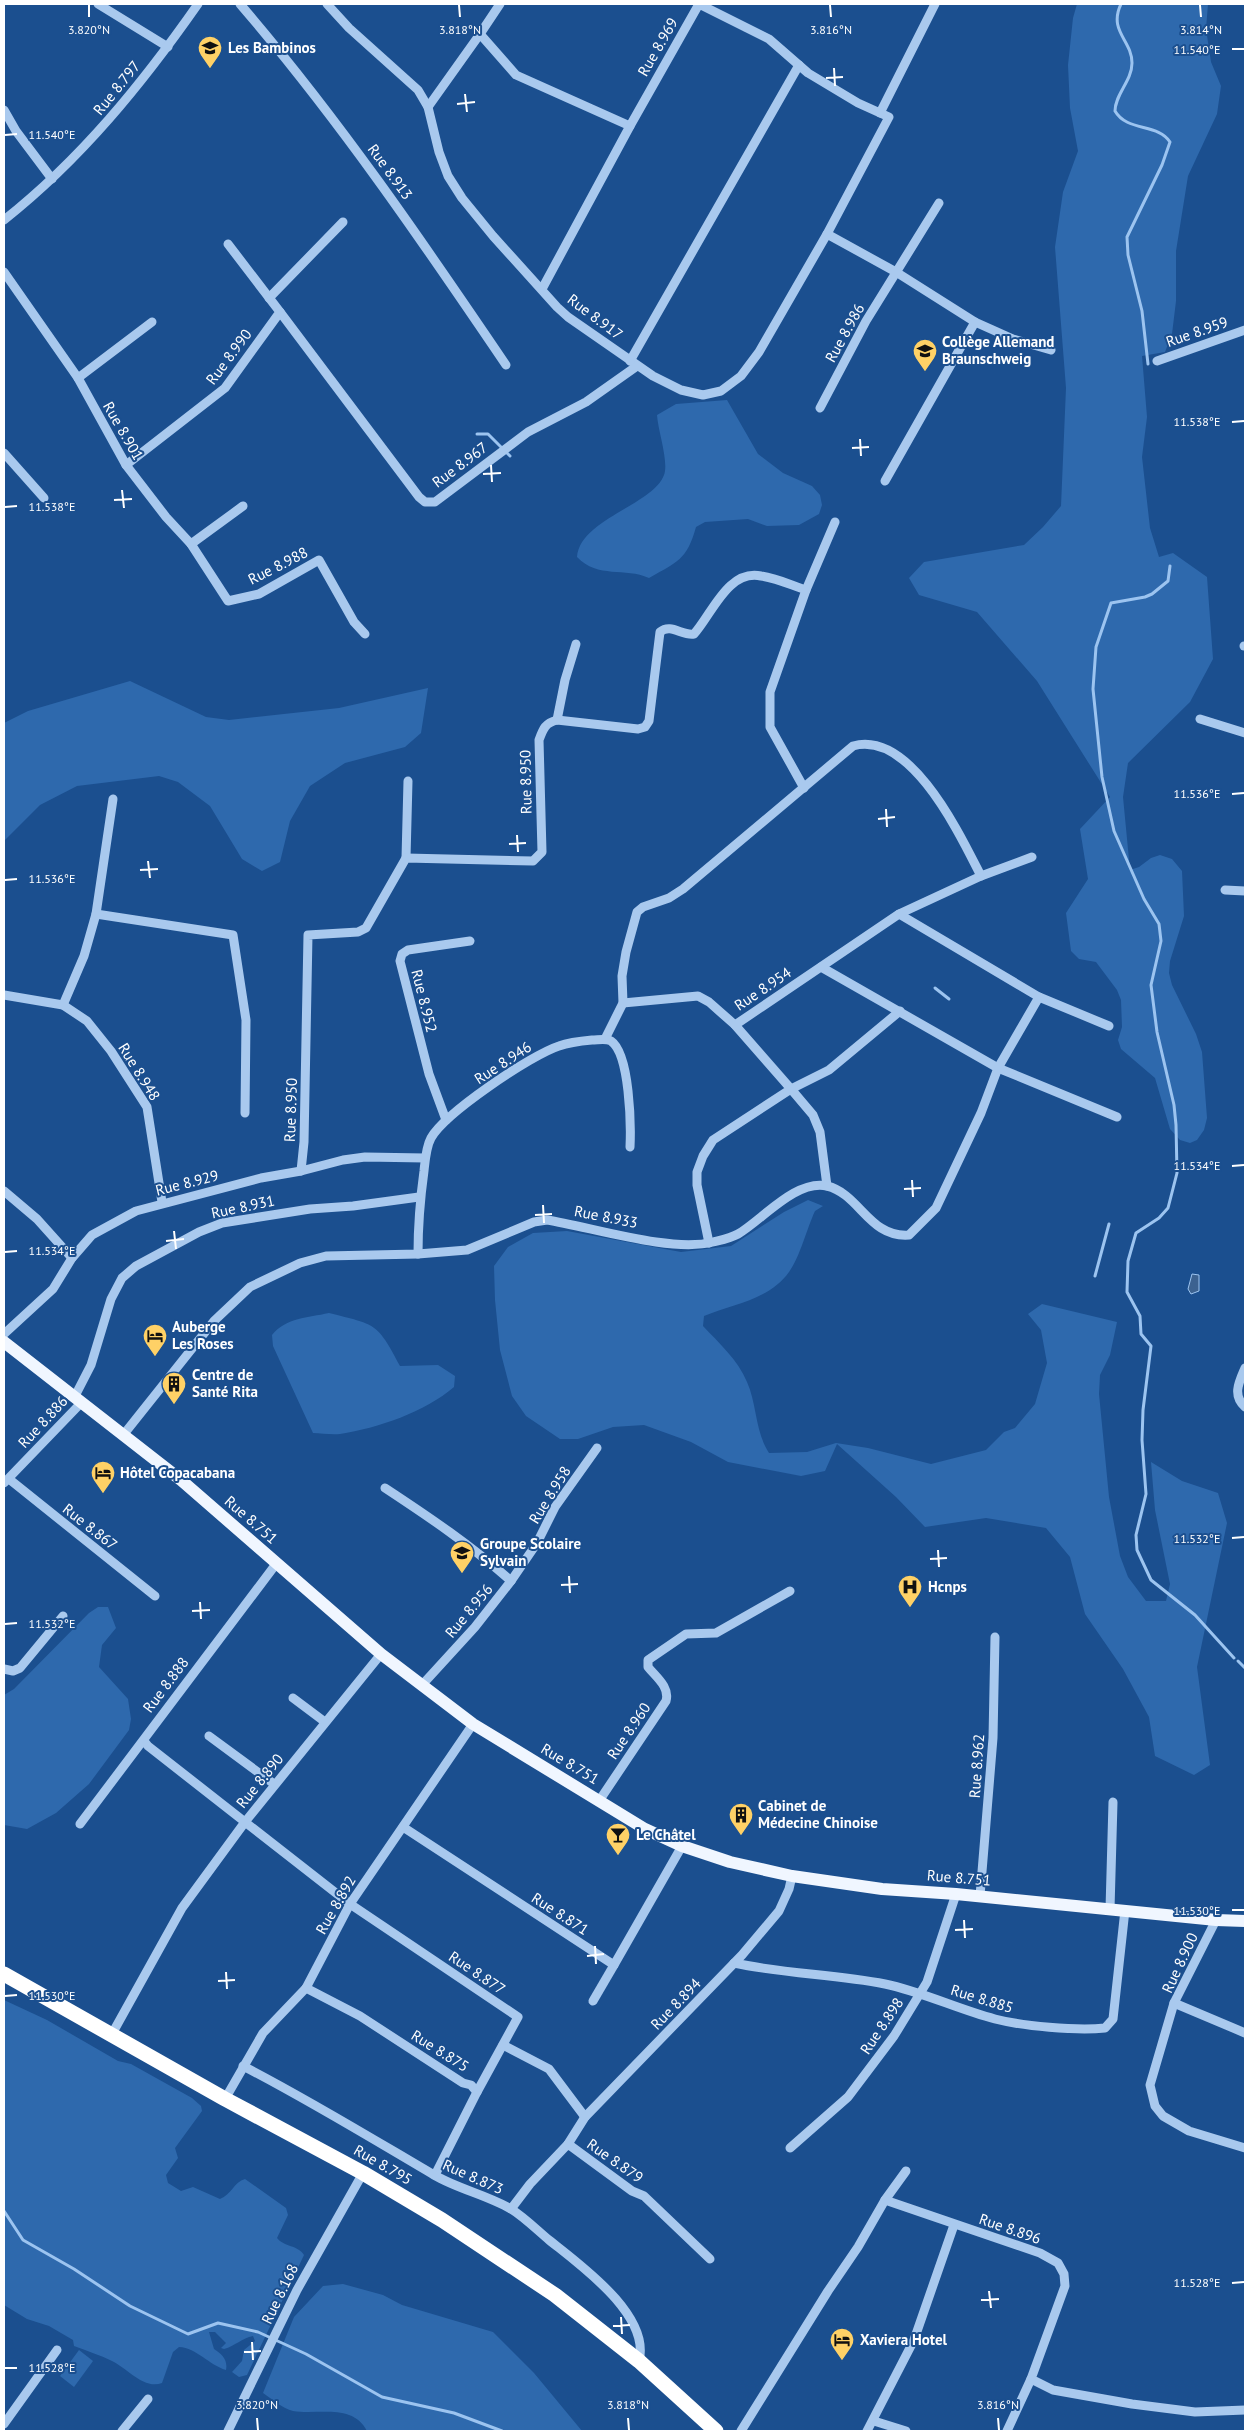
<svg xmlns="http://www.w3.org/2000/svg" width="1249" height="2435" viewBox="0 0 1249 2435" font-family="'PT Sans',sans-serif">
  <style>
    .green { fill: #2e69ad }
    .water { fill: #3c6290; stroke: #9cc4f0 }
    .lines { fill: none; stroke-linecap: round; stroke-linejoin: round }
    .stream { stroke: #9cc4f0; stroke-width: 3 }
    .minor { stroke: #a9c9ee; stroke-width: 9 }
    .major { stroke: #f0f6ff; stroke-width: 12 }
    .highway { stroke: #fff; stroke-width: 15 }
    .ticks { fill: none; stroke: #fff; stroke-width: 2 }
    .labels { text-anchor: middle; stroke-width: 4; stroke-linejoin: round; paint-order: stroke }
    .street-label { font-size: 15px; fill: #fff; stroke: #1b4f8f }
    .poi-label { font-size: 15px; font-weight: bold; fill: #fff; stroke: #1b4f8f; text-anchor: start }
    .ticks-label { font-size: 12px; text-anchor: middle; fill: #fff; stroke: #1b4f8f; stroke-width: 4; stroke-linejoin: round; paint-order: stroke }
  </style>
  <rect width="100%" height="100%" fill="#1b4f8f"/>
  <g class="green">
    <polygon points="1077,4 1208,4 1206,29 1211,62 1221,86 1217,114 1188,176 1176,251 1176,301 1172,334 1165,352 1142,356 1147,417 1142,457 1150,528 1159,557 1173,553 1207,577 1213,659 1190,702 1128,763 1123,797 1130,870 1139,867 1151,858 1160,855 1172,859 1182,871 1184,916 1170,961 1169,973 1172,985 1196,1034 1202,1052 1207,1118 1204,1130 1197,1140 1190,1143 1180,1140 1170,1129 1155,1078 1121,1049 1118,1040 1122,1027 1121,1000 1117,990 1096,962 1079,959 1071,951 1066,913 1088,879 1080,829 1110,797 1037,681 977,612 919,595 909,578 924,562 1024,545 1043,527 1061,506 1066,388 1055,247 1063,192 1078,151 1070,108 1068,65 1073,18"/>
    <path d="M727 400 758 454 783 473 812 486 820 495 822 505 819 514 799 525 767 526 748 519 705 522 696 527C687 560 677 562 649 578 625 567 598 579 577 557 580 519 653 505 664 475 669 462 658 431 657 415L676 404Z"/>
    <polygon points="130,681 206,717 229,720 339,708 428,688 421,733 405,747 345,763 310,786 290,821 280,862 262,871 242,859 210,806 178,782 159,776 77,786 40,805 4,841 4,723 28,711"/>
    <path d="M808 1200 823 1206 815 1211C807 1228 800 1257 789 1272 769 1300 733 1304 704 1316L703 1326C719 1343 738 1360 747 1382 757 1404 755 1432 769 1453L807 1452 836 1443 868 1448 931 1464 986 1450 1004 1432 1015 1428 1035 1404 1047 1363 1041 1330 1028 1314 1042 1304 1117 1322 1110 1355 1100 1375 1099 1394 1109 1497 1120 1556 1128 1577 1146 1601H1166L1170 1584 1155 1510 1151 1462 1182 1481 1218 1493 1227 1523 1197 1667 1210 1765 1194 1775 1155 1756 1149 1717 1123 1669 1085 1614 1070 1557 1046 1528 986 1518 925 1527 896 1497 837 1444 825 1471 801 1476 728 1462 691 1442 644 1425 613 1427 578 1439H560L526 1416 512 1396 500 1350 495 1300 494 1266 508 1247 533 1233 567 1231 681 1252 731 1246 784 1212Z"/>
    <path d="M329 1313C376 1325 377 1322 400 1366L438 1365 455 1376 454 1387C425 1412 378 1428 340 1434 331 1435 321 1433 313 1433L273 1346 272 1335C287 1317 307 1318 329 1313Z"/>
    <polygon points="98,1607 108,1607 116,1628 102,1645 99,1667 128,1699 131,1719 129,1730 89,1784 56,1813 27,1829 4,1825 4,1695 14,1689 89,1613"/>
    <path d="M4 2000 47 2020 118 2061 131 2064 192 2098 201 2106 202 2111 175 2148 178 2158 166 2175 168 2183 181 2191 193 2187 220 2199C231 2195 234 2182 245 2179L286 2208 288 2215 277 2238C284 2247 298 2245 304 2255L247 2375 239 2377 232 2372 242 2361 244 2350 255 2341 253 2336C242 2338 235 2346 224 2349L221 2348 226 2343 215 2332H209L214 2349C222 2354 228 2360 226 2370 209 2365 197 2348 179 2347L173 2352 162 2383C144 2390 127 2368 112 2361 100 2355 87 2351 74 2346L73 2340 49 2326 27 2319 4 2305Z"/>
    <path d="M343 2284 383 2295 402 2305 493 2332 534 2373 582 2431H367C353 2403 318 2415 293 2411 283 2409 271 2398 263 2393L294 2317 323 2286Z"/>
    <polygon points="79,2350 93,2361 74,2387 60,2376"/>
  </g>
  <polygon class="water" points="1192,1274 1199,1275 1199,1291 1191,1294 1188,1289"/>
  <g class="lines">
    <g class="stream">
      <path d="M1121 4C1108 31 1132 40 1132 63 1132 81 1115 94 1115 111 1127 132 1158 123 1170 142L1162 165 1127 237 1128 255 1142 311 1148 364"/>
      <polyline points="477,434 488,434 510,456"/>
      <polyline points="1170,566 1168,581 1152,594 1145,597 1111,603 1096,647 1093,689 1102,777 1114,831 1144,899 1159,924 1161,941 1151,985 1157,1032 1174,1105 1176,1125 1177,1173 1168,1208 1159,1218 1136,1233 1128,1261 1127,1292 1140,1316 1141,1334 1151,1346 1143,1410 1142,1440 1146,1494 1136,1535 1137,1550 1151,1580 1195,1615 1234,1658"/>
      <polyline points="935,988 949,999"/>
      <polyline points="1095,1276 1109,1224"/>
      <polyline points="1238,1661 1245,1668"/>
      <polyline points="4,2211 23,2240 74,2269 130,2306 188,2334 218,2323 258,2332 306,2354 382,2397 454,2413 502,2431"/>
    </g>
    <g class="minor">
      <polyline points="98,4 168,47"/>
      <path d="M240 4C338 118 422 241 506 365"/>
      <polyline points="327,4 349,28 418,90 428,107 439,152 448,176 462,198 493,236 557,307 568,317 653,376 681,390 703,395 721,391 741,376 759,352 827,234 896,272 975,322 1013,339 1051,350"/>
      <polyline points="480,34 500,4"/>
      <polyline points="428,107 480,34 516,75 630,126 699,4 769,39 808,73 858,103 889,117 827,234"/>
      <polyline points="4,110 16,131 52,179"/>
      <polyline points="880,113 935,4"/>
      <path d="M4 220C81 159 142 84 198 4"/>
      <polyline points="4,272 78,378 126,465 166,517 191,544 243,506"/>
      <polyline points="542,289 630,126"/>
      <polyline points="269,298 343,222"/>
      <polyline points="280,312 419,497 425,502 435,502 528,432 586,402 637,366"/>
      <polyline points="630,361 799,65"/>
      <polyline points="1157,361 1245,330"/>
      <polyline points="78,378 152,322"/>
      <polyline points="820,408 866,321 939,203"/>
      <polyline points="4,453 44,498"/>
      <polyline points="126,465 225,388 280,312 228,244"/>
      <polyline points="885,481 975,322"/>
      <polyline points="191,544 228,601 259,594 319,560 354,622 365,634"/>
      <polyline points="1244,646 1245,646"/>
      <polyline points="1200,719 1245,733"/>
      <polyline points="557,720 565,680 576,644"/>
      <polyline points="804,788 770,727 770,692 806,590 835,522"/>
      <polyline points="406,858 408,781"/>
      <polyline points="1225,890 1245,891"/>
      <polyline points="96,914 233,935 246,1020 245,1113"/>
      <polyline points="899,914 1039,997 1109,1026"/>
      <polyline points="821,967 998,1068 1117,1117"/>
      <polyline points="4,995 63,1005 87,1021 111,1051 147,1107 162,1202"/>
      <polyline points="623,1003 698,996 709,1002 735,1025"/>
      <polyline points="63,1005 84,956 96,914 113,799"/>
      <path d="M605 1039 623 1003 622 976 626 952 637 912 643 907 669 898 683 889 853 746C911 730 960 835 981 876"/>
      <polyline points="446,1120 429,1074 400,961 402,954 408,950 470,941"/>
      <path d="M301 1171 304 1142 308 935 358 932 366 928 406 858 533 861 542 852 539 740C543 729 545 723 557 720L638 729 645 727 649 721 660 632C671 623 682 636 694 634 712 614 728 569 761 576 776 578 791 585 806 590"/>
      <polyline points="827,1186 820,1132 813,1115 791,1089 829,1070 900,1011"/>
      <polyline points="4,1191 37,1219 72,1258"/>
      <polyline points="709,1243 697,1185 697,1172 703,1156 713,1140 791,1089 735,1025 899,914 981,876 1032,857"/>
      <path d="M418 1254C418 1226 420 1200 424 1171 425 1161 426 1147 431 1138 445 1113 531 1055 559 1046 570 1042 581 1041 592 1040 598 1040 606 1038 611 1041 630 1054 631 1126 630 1147"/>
      <polyline points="4,1334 53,1289 72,1258 92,1235 136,1211 261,1178 301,1171 343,1160 365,1157 425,1158"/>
      <path d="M1245 1368C1239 1382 1232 1395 1245 1407"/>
      <polyline points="75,1396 91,1365 111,1299 122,1278 136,1266 199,1232 222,1223 310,1209 353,1206 419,1197"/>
      <path d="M124 1434 214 1321 250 1287 300 1263 326 1256 418 1254 467 1250 534 1222 547 1220C591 1227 671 1253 713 1242 721 1240 731 1238 738 1234 762 1220 796 1179 827 1186 860 1194 869 1238 909 1235L936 1208 981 1113 998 1068 1039 997"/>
      <polyline points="9,1479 155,1596"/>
      <polyline points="4,1483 82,1402"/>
      <path d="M385 1488C429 1517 472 1546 511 1581L475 1627 422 1685"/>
      <polyline points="511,1581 537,1543 555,1507 597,1448"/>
      <polyline points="381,1654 245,1822 350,1904 518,2017 477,2092"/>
      <polyline points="4,1669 13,1671 20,1668 63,1616"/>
      <polyline points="293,1698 325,1722"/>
      <polyline points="209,1736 274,1784"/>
      <path d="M599 1801 666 1701C670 1687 656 1677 648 1667V1660L686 1634 716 1633 790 1591"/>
      <polyline points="80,1824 276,1564"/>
      <polyline points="403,1827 614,1965 682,1846"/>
      <polyline points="980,1896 993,1738 995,1637"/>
      <polyline points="1110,1909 1113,1802"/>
      <polyline points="1216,1920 1174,2003 1245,2033"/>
      <path d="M734 1963C784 1974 835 1974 885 1984 923 1992 957 2009 995 2019 1022 2026 1076 2031 1105 2028L1113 2019 1125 1910"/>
      <polyline points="306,1988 360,2016 463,2083 471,2085 477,2092 435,2175"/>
      <polyline points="593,2001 614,1965"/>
      <polyline points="1174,2003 1150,2085 1155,2106 1163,2116 1189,2131 1245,2148"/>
      <polyline points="112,2034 182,1908 245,1822 148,1746 144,1741"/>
      <polyline points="503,2045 549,2069 585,2117"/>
      <path d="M243 2066C309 2100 371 2138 434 2175 458 2189 487 2195 511 2209 524 2217 537 2230 549 2240 580 2265 651 2315 639 2361"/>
      <polyline points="225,2099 263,2033 306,1988 350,1904 473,1724"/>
      <polyline points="568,2144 585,2117 742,1955 779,1911 789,1889 792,1876"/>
      <polyline points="790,2148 848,2097 894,2036 927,1982 956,1894"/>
      <polyline points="885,2200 906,2171"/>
      <polyline points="511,2209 530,2184 568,2144 632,2191 644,2196 710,2259"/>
      <polyline points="874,2421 906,2431"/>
      <polyline points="4,2424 57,2350"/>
      <polyline points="122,2431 148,2399"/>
      <polyline points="228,2431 297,2290 363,2173"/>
      <polyline points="741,2431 828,2291 858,2247 885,2200 1040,2253 1058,2263 1064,2274 1065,2286 1031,2379 1053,2390 1132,2404 1195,2412 1245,2410"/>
      <polyline points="867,2431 914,2340 954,2225"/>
      <polyline points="1007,2431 1031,2379"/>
    </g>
    <polyline class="major" points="4,1342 181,1480 381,1654 473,1724 645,1829 682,1846 730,1862 792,1876 882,1889 956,1894 1216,1920 1245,1921"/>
    <polyline class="highway" points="4,1974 225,2099 363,2173 442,2220 555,2295 639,2361 716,2431"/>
  </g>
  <path class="ticks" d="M89 5V17M459 5 460 17M830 5 831 17M1200 5 1201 17M1232 49H1244M834 68 835 86M826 78 843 77M465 94 467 112M457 104 475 102M5 135 17 134M1232 422 1244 421M860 439 861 456M852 448 869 447M491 465 492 482M483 474 501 473M122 490 124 508M114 500 132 499M5 507 17 506M1232 794 1244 793M886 809 887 827M878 819 895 817M517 835 518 852M509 844 526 843M148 861 150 878M140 870 158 869M5 880 17 879M1232 1166 1244 1165M912 1180 913 1197M904 1189 921 1188M543 1205 544 1223M535 1215 552 1214M174 1231 176 1249M166 1241 184 1239M5 1252 17 1251M1232 1538 1244 1537M938 1550 939 1567M930 1559 947 1558M569 1576 570 1593M561 1585 578 1584M200 1602 201 1619M192 1611 210 1610M5 1624 17 1623M1232 1910H1244M964 1920 965 1938M955 1930 973 1929M595 1946 596 1964M587 1956 604 1954M226 1972 227 1989M218 1981 235 1980M5 1996 17 1995M1232 2283 1244 2282M989 2291 991 2308M981 2300 999 2299M621 2317 622 2334M613 2326 630 2325M252 2342 253 2360M244 2352 261 2351M5 2368H17M257 2418 258 2430M628 2418 629 2430M998 2418 999 2430"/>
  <defs>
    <symbol id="school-pin" viewBox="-11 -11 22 30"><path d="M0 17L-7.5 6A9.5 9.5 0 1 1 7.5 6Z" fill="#ffd166" stroke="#1b4f8f"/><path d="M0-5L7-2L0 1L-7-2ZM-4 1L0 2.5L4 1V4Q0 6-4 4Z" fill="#111"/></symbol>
    <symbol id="hotel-pin" viewBox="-11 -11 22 30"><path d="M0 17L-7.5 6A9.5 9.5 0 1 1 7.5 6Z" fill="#ffd166" stroke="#1b4f8f"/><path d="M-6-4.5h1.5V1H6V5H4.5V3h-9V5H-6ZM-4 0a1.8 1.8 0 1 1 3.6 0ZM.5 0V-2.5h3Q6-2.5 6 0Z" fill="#111"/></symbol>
    <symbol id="building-pin" viewBox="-11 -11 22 30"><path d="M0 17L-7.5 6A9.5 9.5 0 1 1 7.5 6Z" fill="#ffd166" stroke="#1b4f8f"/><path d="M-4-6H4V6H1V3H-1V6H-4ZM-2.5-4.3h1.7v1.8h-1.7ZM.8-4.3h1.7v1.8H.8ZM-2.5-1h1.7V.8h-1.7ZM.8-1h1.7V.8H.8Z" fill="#111"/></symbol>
    <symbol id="hospital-pin" viewBox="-11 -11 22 30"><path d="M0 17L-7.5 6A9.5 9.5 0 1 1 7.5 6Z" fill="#ffd166" stroke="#1b4f8f"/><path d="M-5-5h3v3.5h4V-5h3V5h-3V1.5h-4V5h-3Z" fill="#111"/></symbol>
    <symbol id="bar-pin" viewBox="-11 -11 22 30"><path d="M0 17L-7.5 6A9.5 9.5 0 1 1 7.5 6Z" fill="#ffd166" stroke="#1b4f8f"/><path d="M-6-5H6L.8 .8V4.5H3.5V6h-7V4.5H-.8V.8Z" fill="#111"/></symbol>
  </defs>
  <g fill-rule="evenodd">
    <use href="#school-pin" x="196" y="34" width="28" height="38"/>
    <use href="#school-pin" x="911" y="337" width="28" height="38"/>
    <use href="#hotel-pin" x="141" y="1322" width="28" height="38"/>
    <use href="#building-pin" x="160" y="1370" width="28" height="38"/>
    <use href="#hotel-pin" x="89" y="1459" width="28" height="38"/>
    <use href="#school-pin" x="448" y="1539" width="28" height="38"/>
    <use href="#hospital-pin" x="896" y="1573" width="28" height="38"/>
    <use href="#building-pin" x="727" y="1801" width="28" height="38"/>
    <use href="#bar-pin" x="604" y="1821" width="28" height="38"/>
    <use href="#hotel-pin" x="828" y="2326" width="28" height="38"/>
  </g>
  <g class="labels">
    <g class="street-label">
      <text transform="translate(658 47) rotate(-60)" y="5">Rue 8.969</text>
      <text transform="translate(117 88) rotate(-51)" y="5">Rue 8.797</text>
      <text transform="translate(390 172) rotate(54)" y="5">Rue 8.913</text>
      <text transform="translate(595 317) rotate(37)" y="5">Rue 8.917</text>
      <text transform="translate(1197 332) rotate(-19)" y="5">Rue 8.959</text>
      <text transform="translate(845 333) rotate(-61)" y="5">Rue 8.986</text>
      <text transform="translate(229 357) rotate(-53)" y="5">Rue 8.990</text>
      <text transform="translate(123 431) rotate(60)" y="5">Rue 8.901</text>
      <text transform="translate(460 465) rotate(-37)" y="5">Rue 8.967</text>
      <text transform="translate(278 566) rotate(-27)" y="5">Rue 8.988</text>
      <text transform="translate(526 782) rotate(-91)" y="5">Rue 8.950</text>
      <text transform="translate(763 989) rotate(-34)" y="5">Rue 8.954</text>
      <text transform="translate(424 1001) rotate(76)" y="5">Rue 8.952</text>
      <text transform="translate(503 1063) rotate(-33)" y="5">Rue 8.946</text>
      <text transform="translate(139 1072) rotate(58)" y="5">Rue 8.948</text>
      <text transform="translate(291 1110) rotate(-88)" y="5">Rue 8.950</text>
      <text transform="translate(187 1183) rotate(-14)" y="5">Rue 8.929</text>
      <text transform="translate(243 1207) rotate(-12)" y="5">Rue 8.931</text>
      <text transform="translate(606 1217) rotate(11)" y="5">Rue 8.933</text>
      <text transform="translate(43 1422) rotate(-47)" y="5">Rue 8.886</text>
      <text transform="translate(550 1495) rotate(-58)" y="5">Rue 8.958</text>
      <text transform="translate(251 1520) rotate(41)" y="5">Rue 8.751</text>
      <text transform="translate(90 1527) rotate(38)" y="5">Rue 8.867</text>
      <text transform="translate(469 1611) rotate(-50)" y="5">Rue 8.956</text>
      <text transform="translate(166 1685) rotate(-53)" y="5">Rue 8.888</text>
      <text transform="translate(629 1731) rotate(-56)" y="5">Rue 8.960</text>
      <text transform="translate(570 1764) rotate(31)" y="5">Rue 8.751</text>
      <text transform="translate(977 1766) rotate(-86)" y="5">Rue 8.962</text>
      <text transform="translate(260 1781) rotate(-51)" y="5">Rue 8.890</text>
      <text transform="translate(959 1878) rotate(5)" y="5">Rue 8.751</text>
      <text transform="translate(336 1905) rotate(-60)" y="5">Rue 8.892</text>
      <text transform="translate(560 1914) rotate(33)" y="5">Rue 8.871</text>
      <text transform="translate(1180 1963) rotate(-65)" y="5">Rue 8.900</text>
      <text transform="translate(477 1973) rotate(34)" y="5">Rue 8.877</text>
      <text transform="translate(982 1999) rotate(17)" y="5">Rue 8.885</text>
      <text transform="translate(676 2004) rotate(-46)" y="5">Rue 8.894</text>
      <text transform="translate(882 2026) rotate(-56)" y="5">Rue 8.898</text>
      <text transform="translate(440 2051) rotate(32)" y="5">Rue 8.875</text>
      <text transform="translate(615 2161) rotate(35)" y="5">Rue 8.879</text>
      <text transform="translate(383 2165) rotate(30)" y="5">Rue 8.795</text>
      <text transform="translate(473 2177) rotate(24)" y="5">Rue 8.873</text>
      <text transform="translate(1010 2229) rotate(19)" y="5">Rue 8.896</text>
      <text transform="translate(280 2294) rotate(-64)" y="5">Rue 8.168</text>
    </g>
    <g class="poi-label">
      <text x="228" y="53">Les Bambinos</text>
      <text x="942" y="347">Collège Allemand<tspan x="942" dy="17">Braunschweig</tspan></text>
      <text x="172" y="1332">Auberge<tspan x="172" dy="17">Les Roses</tspan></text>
      <text x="192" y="1380">Centre de<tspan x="192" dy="17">Santé Rita</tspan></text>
      <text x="120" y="1478">Hôtel Copacabana</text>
      <text x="480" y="1549">Groupe Scolaire<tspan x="480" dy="17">Sylvain</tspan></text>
      <text x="928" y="1592">Hcnps</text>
      <text x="758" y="1811">Cabinet de<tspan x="758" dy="17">Médecine Chinoise</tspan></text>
      <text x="636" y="1840">Le Châtel</text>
      <text x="860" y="2345">Xaviera Hotel</text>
    </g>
  </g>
  <g class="ticks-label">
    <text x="89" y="34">3.820°N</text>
    <text x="460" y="34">3.818°N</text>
    <text x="831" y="34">3.816°N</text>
    <text x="1201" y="34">3.814°N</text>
    <text x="1197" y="54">11.540°E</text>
    <text x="52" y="139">11.540°E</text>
    <text x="1197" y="426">11.538°E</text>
    <text x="52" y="511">11.538°E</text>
    <text x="1197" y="798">11.536°E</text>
    <text x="52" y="883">11.536°E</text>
    <text x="1197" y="1170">11.534°E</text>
    <text x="52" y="1255">11.534°E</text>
    <text x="1197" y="1543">11.532°E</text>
    <text x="52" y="1628">11.532°E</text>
    <text x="1197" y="1915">11.530°E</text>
    <text x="52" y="2000">11.530°E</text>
    <text x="1197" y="2287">11.528°E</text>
    <text x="52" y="2372">11.528°E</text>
    <text x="257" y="2409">3.820°N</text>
    <text x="628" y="2409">3.818°N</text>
    <text x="998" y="2409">3.816°N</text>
  </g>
  <rect width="1249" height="2435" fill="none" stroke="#ffffff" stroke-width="10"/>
</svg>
